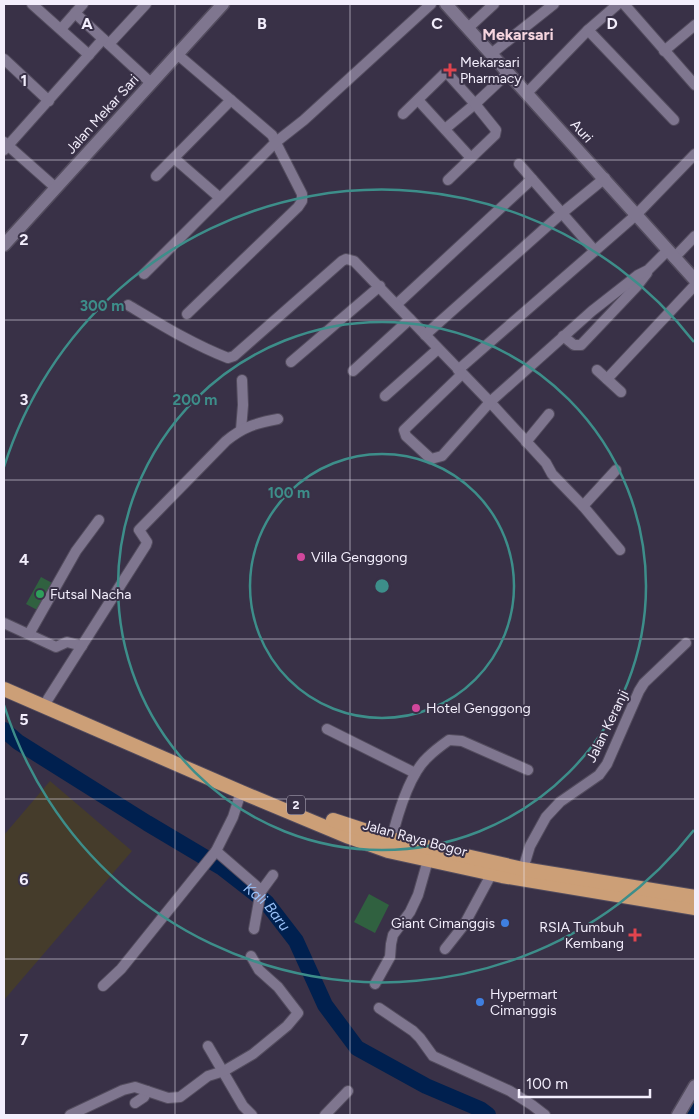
<svg xmlns="http://www.w3.org/2000/svg" width="699" height="1119" viewBox="0 0 699 1119" font-family="Figtree,sans-serif">
  <style>
    .industrial { fill: #453c2b }
    .green { fill: #306140 }
    .lines { fill: none; stroke-linecap: round; stroke-linejoin: round }
    .river { stroke: #00204f; stroke-width: 16 }
    .minor-casing { stroke: #534c5e; stroke-width: 12 }
    .tertiary-casing { stroke: #534c5e; stroke-width: 15 }
    .secondary-casing { stroke: #534c5e; stroke-width: 15 }
    .trunk-casing { stroke: #534c5e; stroke-width: 16 }
    .minor { stroke: #7f768f; stroke-width: 10 }
    .tertiary { stroke: #7f768f; stroke-width: 12 }
    .secondary { stroke: #7f768f; stroke-width: 12 }
    .trunk { stroke: #cc9f77; stroke-width: 14 }
    .grid { fill: none; stroke: #f3eefc; stroke-width: 1; stroke-opacity: 0.55 }
    .ring { fill: none; stroke: #3d8e8a; stroke-width: 2.5 }
    .health-dot { fill: #e0444e; stroke: #393147; stroke-width: 2 }
    .hotel-dot { fill: #d1479c; stroke: #393147; stroke-width: 2 }
    .leisure-dot { fill: #2e9e5b; stroke: #393147; stroke-width: 2 }
    .shop-dot { fill: #3f7fe0; stroke: #393147; stroke-width: 2 }
    .labels { text-anchor: middle; stroke-width: 4; stroke-linejoin: round; paint-order: stroke }
    .shield { fill: #393147; stroke: #bbb5c6; stroke-width: 1 }
    .shield-label { font-size: 12px; font-weight: bold; fill: #f3eefc }
    .poi-label { font-size: 14px; fill: #f3eefc; stroke: #393147; text-anchor: start }
    .street-label { font-size: 14px; fill: #f3eefc; stroke: #393147 }
    .water-label { font-size: 15px; font-style: italic; fill: #99c1f8; stroke: #393147 }
    .quarter-label { font-size: 16px; font-weight: bold; fill: #f6d5df; stroke: #393147 }
    .grid-label { font-size: 16px; text-anchor: middle; font-weight: bold; fill: #f3eefc; stroke: #393147; stroke-width: 4; stroke-linejoin: round; paint-order: stroke }
    .centre { fill: #3d8e8a; stroke: #393147; stroke-width: 2.5 }
    .ring-label { font-size: 15px; text-anchor: middle; font-weight: bold; fill: #3d8e8a; stroke: #393147; stroke-width: 4; stroke-linejoin: round; paint-order: stroke }
  </style>
  <rect width="100%" height="100%" fill="#393147"/>
  <polygon class="industrial" points="50,781 132,851 4,1000 4,835"/>
  <g class="green">
    <polygon points="41,577 54,584 39,611 26,604"/>
    <polygon points="369,894 389,905 375,933 354,922"/>
  </g>
  <g class="lines">
    <g class="river">
      <path id="s1" d="M4 730 18 742 147 823 221 867 266 902 296 941 325 1005 357 1048 426 1086 480 1109 488 1115"/>
      <polyline points="691,1115 695,1109"/>
    </g>
    <defs>
      <g id="minor">
        <polyline points="32,4 89,55"/>
        <polyline points="624,4 695,85"/>
        <polyline points="75,13 151,83"/>
        <polyline points="468,28 494,4"/>
        <polyline points="61,29 83,4"/>
        <polyline points="588,30 674,120"/>
        <polyline points="109,44 146,4"/>
        <polyline points="664,51 695,25"/>
        <polyline points="177,54 272,135 302,194 302,201 298,207 187,314"/>
        <polyline points="491,54 554,4"/>
        <polyline points="4,59 49,101"/>
        <polyline points="527,93 588,30 618,4"/>
        <polyline points="418,100 471,158"/>
        <polyline points="403,114 444,74 448,74 475,104 445,129"/>
        <polyline points="4,142 56,188"/>
        <polyline points="4,150 103,39"/>
        <polyline points="174,158 220,198"/>
        <polyline points="519,164 595,251"/>
        <polyline points="156,176 231,100"/>
        <polyline points="448,180 495,135 496,130 475,104 508,73"/>
        <polyline points="674,258 695,236"/>
        <polyline points="144,274 276,142 304,120 431,4"/>
        <polyline points="397,304 532,179"/>
        <path d="M128 305C160 324 192 344 228 358L234 356 342 261 346 259 354 261 490 402 546 463 552 474 583 506 620 550"/>
        <polyline points="425,335 562,213 605,178"/>
        <polyline points="563,336 574,345 581,345 637,286 647,273"/>
        <polyline points="291,362 380,286"/>
        <polyline points="458,370 636,215 695,154"/>
        <polyline points="597,370 621,392"/>
        <polyline points="353,371 410,319"/>
        <polyline points="462,374 404,430 406,436 431,459 442,456 490,402 592,311 638,275 648,270 667,251"/>
        <polyline points="607,379 695,285"/>
        <polyline points="385,396 438,349"/>
        <polyline points="241,430 243,405 242,380"/>
        <polyline points="526,442 549,414"/>
        <polyline points="583,506 616,470"/>
        <polyline points="4,623 56,647 67,642 82,646"/>
        <polyline points="29,634 76,551 99,520"/>
        <path d="M48 699 146 545 147 542 139 530 226 441C243 427 256 423 278 419"/>
        <polyline points="327,729 415,773"/>
        <path d="M390 845C396 820 409 774 428 757 434 751 442 745 449 740L462 741 528 770"/>
        <polyline points="216,851 261,890 254,929"/>
        <polyline points="523,869 530,846 546,817 560,802 599,775 607,764 639,691 644,683 686,643"/>
        <polyline points="261,890 262,890 273,875"/>
        <polyline points="445,949 464,925 492,873"/>
        <polyline points="375,984 390,957 391,944 393,935 410,912 418,895 428,860"/>
        <polyline points="103,986 121,969 216,851 233,817 241,792"/>
        <polyline points="379,1008 413,1031 420,1038 433,1056 510,1091 532,1105 545,1115"/>
        <polyline points="208,1046 243,1106 252,1115"/>
        <polyline points="135,1103 144,1097 147,1091"/>
        <polyline points="70,1115 123,1090 135,1087 168,1098 180,1097 208,1076 224,1071 253,1054 287,1026 298,1013 278,987 259,970 251,956"/>
        <polyline points="325,1115 348,1091"/>
      </g>
      <polyline id="tertiary" points="446,4 695,280"/>
      <g id="secondary">
        <polyline points="4,245 223,4"/>
        <polyline points="678,1115 695,1086"/>
      </g>
      <g id="trunk">
        <polyline points="4,689 241,792 349,837 388,851 502,876 695,908"/>
        <polyline points="333,820 391,839 523,869 695,897"/>
      </g>
    </defs>
    <use href="#minor" class="minor-casing"/>
    <use href="#tertiary" class="tertiary-casing"/>
    <use href="#secondary" class="secondary-casing"/>
    <use href="#trunk" class="trunk-casing"/>
    <use href="#minor" class="minor"/>
    <use href="#tertiary" class="tertiary"/>
    <use href="#secondary" class="secondary"/>
    <use href="#trunk" class="trunk"/>
  </g>
  <path class="grid" d="M175 4V1115M350 4V1115M524 4V1115M4 160H695M4 320H695M4 480H695M4 639H695M4 799H695M4 959H695"/>
  <g class="ring">
    <circle cx="382" cy="586" r="132"/>
    <circle cx="382" cy="586" r="264"/>
    <path d="M694 830A396 396 0 0 1 4 705M4 467A396 396 0 0 1 694 342"/>
  </g>
  <g class="health-dot">
    <path d="M447.5 62.5h5v5h5v5h-5v5h-5v-5h-5v-5h5z"/>
    <path d="M632.5 927.5h5v5h5v5h-5v5h-5v-5h-5v-5h5z"/>
  </g>
  <g class="hotel-dot">
    <circle cx="301" cy="557" r="5"/>
    <circle cx="416" cy="708" r="5"/>
  </g>
  <circle class="leisure-dot" cx="40" cy="594" r="5"/>
  <g class="shop-dot">
    <circle cx="505" cy="923" r="5"/>
    <circle cx="480" cy="1002" r="5"/>
  </g>
  <g class="labels">
    <rect class="shield" x="287" y="795.5" width="18" height="19" rx="4"/>
    <g class="shield-label">
      <text x="296" y="809">2</text>
    </g>
    <g class="poi-label">
      <text x="460" y="67">Mekarsari<tspan x="460" dy="16">Pharmacy</tspan></text>
      <text x="311" y="562">Villa Genggong</text>
      <text x="50" y="599">Futsal Nacha</text>
      <text x="426" y="713">Hotel Genggong</text>
      <text x="495" y="928" text-anchor="end">Giant Cimanggis</text>
      <text x="624" y="932" text-anchor="end">RSIA Tumbuh<tspan x="624" dy="16">Kembang</tspan></text>
      <text x="490" y="999">Hypermart<tspan x="490" dy="16">Cimanggis</tspan></text>
    </g>
    <g class="street-label">
      <text transform="translate(102 114) rotate(-48)" y="5">Jalan Mekar Sari</text>
      <text transform="translate(582 131) rotate(48)" y="5">Auri</text>
      <text transform="translate(607 726) rotate(-64)" y="5">Jalan Keranji</text>
      <text transform="translate(415 838) rotate(15)" y="5">Jalan Raya Bogor</text>
    </g>
    <g class="water-label">
      <text dy="5" stroke="none"><textPath href="#s1" startOffset="318">Kali Baru</textPath></text>
    </g>
    <g class="quarter-label">
      <text x="518" y="40">Mekarsari</text>
    </g>
  </g>
  <g class="grid-label">
    <text x="87" y="29">A</text>
    <text x="262" y="29">B</text>
    <text x="437" y="29">C</text>
    <text x="612" y="29">D</text>
    <text x="24" y="86">1</text>
    <text x="24" y="245">2</text>
    <text x="24" y="405">3</text>
    <text x="24" y="565">4</text>
    <text x="24" y="725">5</text>
    <text x="24" y="885">6</text>
    <text x="24" y="1045">7</text>
  </g>
  <circle cx="382" cy="586" r="8" class="centre"/>
  <g class="ring-label">
    <text x="102" y="311">300 m</text>
    <text x="195" y="405">200 m</text>
    <text x="289" y="498">100 m</text>
  </g>
  <rect width="699" height="1119" fill="none" stroke="#f3eefc" stroke-width="10"/>
  <path d="M519 1089v8h131v-8" fill="none" stroke="#f3eefc" stroke-width="2.5"/>
  <text x="526" y="1089" font-size="15" fill="#f3eefc" stroke="#393147" stroke-width="4" paint-order="stroke">100 m</text>
</svg>
